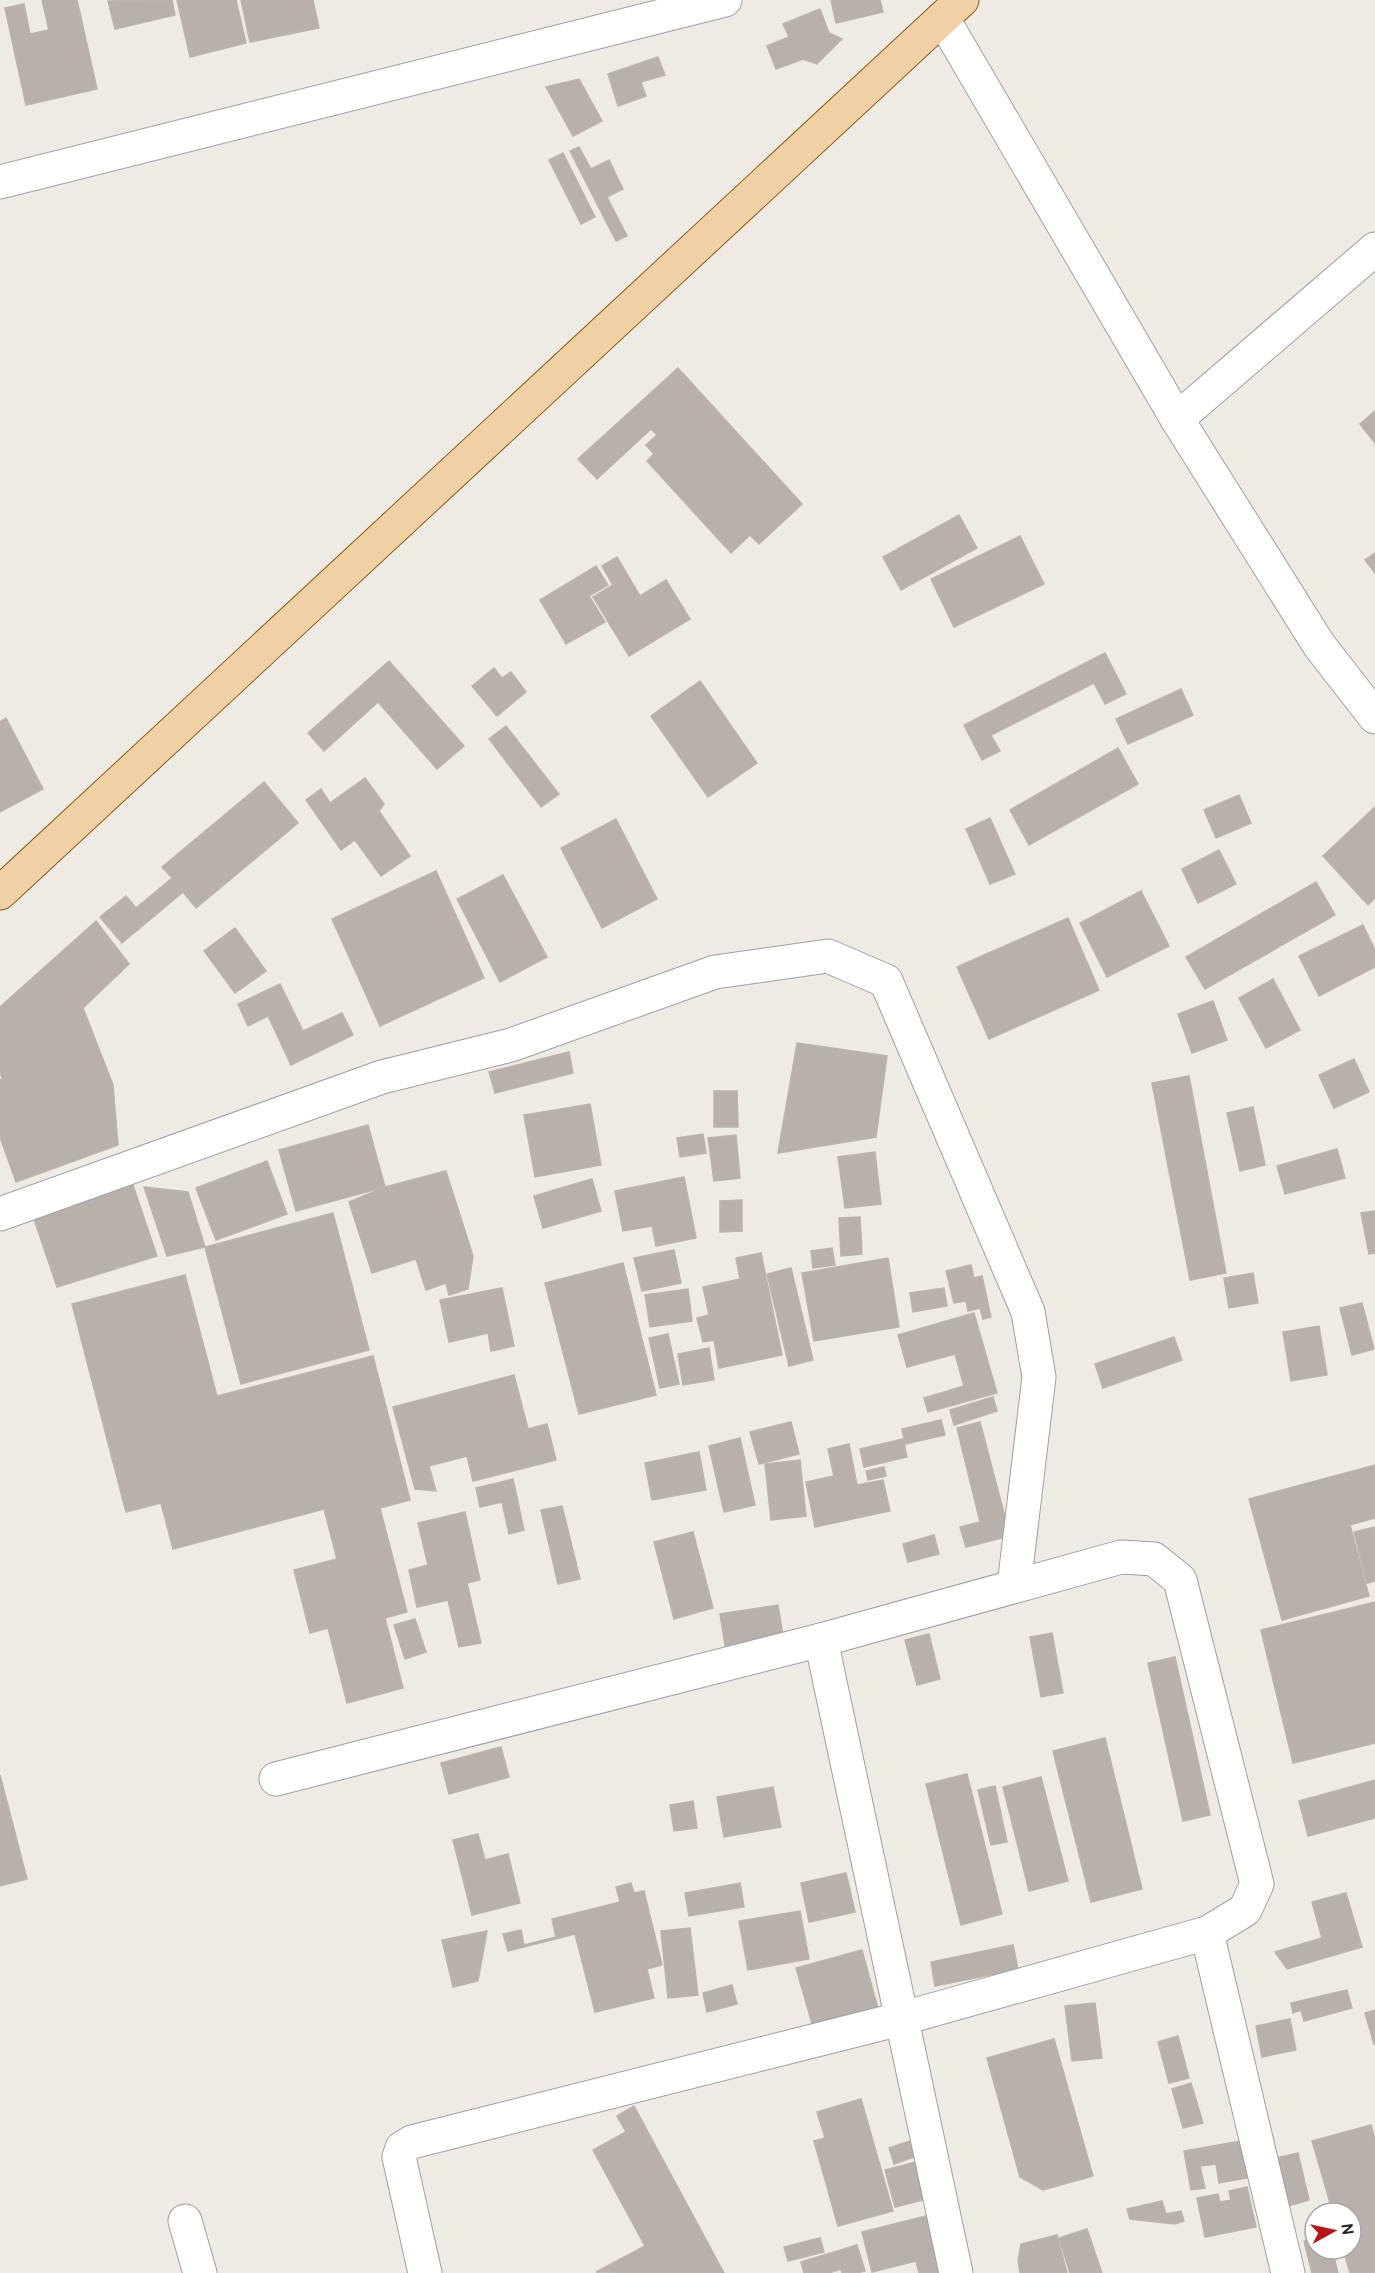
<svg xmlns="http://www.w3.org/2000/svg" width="1375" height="2273" viewBox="0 0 1375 2273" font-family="Cabin,sans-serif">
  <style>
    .building { fill: #b7b0ab; stroke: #beb2a9; stroke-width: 1.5 }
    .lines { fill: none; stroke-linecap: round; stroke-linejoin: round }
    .minor-casing { stroke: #9f9f9f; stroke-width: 35 }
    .major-casing { stroke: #895f0f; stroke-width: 35 }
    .minor { stroke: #fff; stroke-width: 33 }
    .major { stroke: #f2d0a6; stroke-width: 33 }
  </style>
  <rect width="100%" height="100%" fill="#eeebe5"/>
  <g class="building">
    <polygon points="42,0 77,0 97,89 26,105 5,8 24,4 30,34 49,30"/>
    <polygon points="172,0 175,15 115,29 108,1"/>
    <polygon points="177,0 236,0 246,43 190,57"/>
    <polygon points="241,0 313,0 319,28 250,42"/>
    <polygon points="831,0 880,0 883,12 836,23"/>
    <polygon points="820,9 829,33 842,39 817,64 803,59 776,69 767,46 789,37 783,24"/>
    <polygon points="658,57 665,75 641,82 646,96 618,106 608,74"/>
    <polygon points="579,79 602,121 573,136 546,87"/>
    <polygon points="579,147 591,169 609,160 623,189 607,197 627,236 616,241 570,151"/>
    <polygon points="563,153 595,217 581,224 549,160"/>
    <polygon points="678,368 802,504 759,544 750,535 731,553 647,461 654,454 646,445 657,435 651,429 597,479 578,459"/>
    <polygon points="1375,411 1375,443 1360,424"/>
    <polygon points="959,515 977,548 901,590 883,557"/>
    <polygon points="1020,536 1044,584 954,627 931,579"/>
    <polygon points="1375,553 1375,573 1365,560"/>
    <polygon points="617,557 640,596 666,580 690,619 629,656 593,597 613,585 602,566"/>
    <polygon points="596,566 608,585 589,596 605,622 566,644 540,600"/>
    <polygon points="1105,653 1126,694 1105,704 1094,683 991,735 1000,751 982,760 964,725"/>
    <polygon points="389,661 464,746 437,769 378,702 324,751 308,733"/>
    <polygon points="494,668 502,678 511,672 526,692 497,716 472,686"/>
    <polygon points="700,681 757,763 708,797 651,716"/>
    <polygon points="1181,689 1193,715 1128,744 1116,719"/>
    <polygon points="6,718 43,789 0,812 0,722"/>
    <polygon points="506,726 559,794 541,807 489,739"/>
    <polygon points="1118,748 1138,784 1029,845 1010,810"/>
    <polygon points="365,778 384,804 379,811 410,856 381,876 355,840 341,850 306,800 321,789 330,803"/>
    <polygon points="264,782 298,823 196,908 183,892 122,943 100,917 126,896 136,908 172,878 162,867"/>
    <polygon points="1239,795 1251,823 1216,838 1204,810"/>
    <polygon points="1375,807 1375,898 1368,905 1323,856"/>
    <polygon points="990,818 1015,874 990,884 966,829"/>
    <polygon points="616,819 657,899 602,928 561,848"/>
    <polygon points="1219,850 1236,884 1198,903 1182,869"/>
    <polygon points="436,871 484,978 380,1026 332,919"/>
    <polygon points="503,875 547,957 500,982 457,899"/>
    <polygon points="1316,882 1335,915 1205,989 1186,957"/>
    <polygon points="1141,891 1169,946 1107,977 1080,923"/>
    <polygon points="1068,918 1099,990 989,1039 957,967"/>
    <polygon points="96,921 129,964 83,1008 113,1085 118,1145 16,1182 0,1137 0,1080 2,1079 0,1070 0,1007"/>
    <polygon points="1363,925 1375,950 1375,967 1319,996 1299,956"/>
    <polygon points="235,928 266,971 235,993 204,951"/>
    <polygon points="1273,979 1300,1030 1266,1048 1239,998"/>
    <polygon points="280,984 303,1031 342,1013 353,1035 291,1065 268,1016 248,1026 238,1004"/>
    <polygon points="1213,1001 1227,1040 1192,1053 1178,1014"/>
    <polygon points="797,1043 887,1056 876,1137 778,1153"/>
    <polygon points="569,1052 573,1073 495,1093 489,1072"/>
    <polygon points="1354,1059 1369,1092 1334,1108 1319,1075"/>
    <polygon points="1189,1076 1226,1273 1190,1280 1152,1083"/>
    <polygon points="714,1091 737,1091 738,1127 714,1127"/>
    <polygon points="590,1104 601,1165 535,1177 524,1115"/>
    <polygon points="1253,1107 1265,1165 1240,1171 1227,1113"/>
    <polygon points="368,1125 385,1187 296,1211 279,1150"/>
    <polygon points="703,1134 706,1153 680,1157 677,1138"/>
    <polygon points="736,1135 740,1178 714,1181 708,1138"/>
    <polygon points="1337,1149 1345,1178 1285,1194 1277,1166"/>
    <polygon points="875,1152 881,1204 845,1208 838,1157"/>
    <polygon points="267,1161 287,1214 216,1240 196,1188"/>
    <polygon points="446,1171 473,1256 468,1289 449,1295 446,1283 426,1290 416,1259 372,1273 349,1202 385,1187"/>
    <polygon points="684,1177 696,1238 656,1246 652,1226 623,1231 615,1191"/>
    <polygon points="592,1179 601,1211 543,1228 534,1196"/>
    <polygon points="133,1185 157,1256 57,1287 34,1219"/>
    <polygon points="144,1187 188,1192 205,1247 167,1256"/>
    <polygon points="742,1200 742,1231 720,1232 720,1201"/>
    <polygon points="1375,1211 1375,1253 1369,1254 1361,1213"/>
    <polygon points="333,1213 369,1350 241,1384 205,1247"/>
    <polygon points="860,1217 862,1254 841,1256 839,1218"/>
    <polygon points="832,1248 835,1265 813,1268 811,1251"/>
    <polygon points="674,1250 681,1283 642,1291 634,1258"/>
    <polygon points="761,1253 782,1355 719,1368 714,1340 703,1342 697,1318 709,1315 703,1287 740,1279 736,1258"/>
    <polygon points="888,1258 899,1327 814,1341 802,1273"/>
    <polygon points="623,1263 656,1395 579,1414 545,1283"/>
    <polygon points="971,1265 974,1278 982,1276 991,1317 983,1319 980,1308 968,1311 966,1301 954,1303 946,1271"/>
    <polygon points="791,1268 813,1360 789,1366 767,1274"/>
    <polygon points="1253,1273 1258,1303 1229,1308 1224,1278"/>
    <polygon points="185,1275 217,1396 373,1356 410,1500 380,1508 407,1612 385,1618 403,1688 347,1703 328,1628 310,1633 294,1570 337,1559 324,1509 173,1549 161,1503 126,1512 72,1304"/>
    <polygon points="502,1288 514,1346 491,1351 488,1333 449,1342 440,1300"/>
    <polygon points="944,1288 947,1306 913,1312 910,1293"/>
    <polygon points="688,1289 692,1321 650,1327 645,1295"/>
    <polygon points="1362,1303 1374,1349 1352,1355 1340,1308"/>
    <polygon points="974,1313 997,1393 928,1412 924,1398 964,1386 955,1354 907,1367 898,1335"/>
    <polygon points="1319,1326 1327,1375 1291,1381 1283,1332"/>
    <polygon points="668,1334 679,1384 660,1388 649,1338"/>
    <polygon points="1174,1337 1182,1360 1103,1388 1095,1364"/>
    <polygon points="709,1348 714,1380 683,1385 678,1354"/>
    <polygon points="514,1375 528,1429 547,1424 556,1460 473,1481 467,1456 429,1466 436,1491 415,1489 393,1407"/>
    <polygon points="993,1397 997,1411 954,1425 950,1410"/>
    <polygon points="941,1420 945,1435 905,1444 902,1429"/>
    <polygon points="791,1422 799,1454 759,1464 750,1432"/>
    <polygon points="980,1422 1010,1536 966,1547 960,1527 980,1522 957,1428"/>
    <polygon points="740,1438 755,1505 724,1512 709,1446"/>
    <polygon points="903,1439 907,1457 864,1467 860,1449"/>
    <polygon points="849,1444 857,1485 883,1480 890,1511 815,1527 806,1482 834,1476 828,1449"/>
    <polygon points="699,1452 706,1490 652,1500 645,1463"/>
    <polygon points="800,1460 806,1516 771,1520 765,1464"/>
    <polygon points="1375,1465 1375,1518 1350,1525 1369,1596 1282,1620 1249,1499"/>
    <polygon points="884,1467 886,1476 868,1480 866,1471"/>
    <polygon points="513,1479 524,1530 509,1534 502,1502 480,1507 476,1488"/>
    <polygon points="562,1506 580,1579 558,1584 541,1510"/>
    <polygon points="465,1512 480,1580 467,1583 481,1643 459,1647 448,1600 417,1607 409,1570 428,1565 418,1523"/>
    <polygon points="1375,1527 1375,1581 1367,1583 1354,1532"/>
    <polygon points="693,1532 713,1608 674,1619 654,1542"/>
    <polygon points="934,1535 939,1554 908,1562 903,1544"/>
    <polygon points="1375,1602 1375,1743 1293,1763 1261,1630"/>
    <polygon points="778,1605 784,1642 726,1651 720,1614"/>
    <polygon points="415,1619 426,1652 405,1659 394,1625"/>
    <polygon points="1052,1633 1063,1693 1041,1697 1030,1637"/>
    <polygon points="929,1634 940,1679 917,1685 905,1640"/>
    <polygon points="1175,1657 1210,1815 1183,1821 1148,1663"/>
    <polygon points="1105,1738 1142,1889 1091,1902 1053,1751"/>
    <polygon points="501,1747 509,1777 449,1794 441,1763"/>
    <polygon points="967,1774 1002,1914 961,1925 926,1784"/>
    <polygon points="0,1775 27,1879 0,1886"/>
    <polygon points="1041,1777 1068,1881 1029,1891 1003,1787"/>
    <polygon points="1375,1780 1375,1818 1308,1836 1299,1801"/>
    <polygon points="995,1786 1007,1842 991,1845 978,1790"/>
    <polygon points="773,1787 781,1827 724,1837 717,1797"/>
    <polygon points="693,1801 697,1828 674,1831 670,1805"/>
    <polygon points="478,1834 485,1860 508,1854 520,1903 472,1915 453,1840"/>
    <polygon points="846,1873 855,1912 809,1922 801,1883"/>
    <polygon points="631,1883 634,1893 644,1891 662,1965 647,1969 654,1998 595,2012 575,1934 508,1951 503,1934 521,1930 524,1945 556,1937 552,1919 620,1902 616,1887"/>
    <polygon points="740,1883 744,1907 689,1916 685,1893"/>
    <polygon points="1346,1893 1362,1947 1287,1969 1275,1952 1322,1938 1312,1902"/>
    <polygon points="800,1911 809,1959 748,1970 739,1921"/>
    <polygon points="690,1928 698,1995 668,1998 661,1931"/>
    <polygon points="487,1931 478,1981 453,1987 442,1940"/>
    <polygon points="1013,1945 1018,1969 935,1986 931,1962"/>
    <polygon points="862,1950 880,2016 815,2034 796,1968"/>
    <polygon points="732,1985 737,2004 707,2012 703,1993"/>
    <polygon points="1347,1990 1352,2008 1304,2021 1301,2010 1293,2013 1291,2003"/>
    <polygon points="1095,2003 1102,2058 1072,2061 1065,2006"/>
    <polygon points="1375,2010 1375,2044 1374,2044 1365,2013"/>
    <polygon points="1290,2019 1296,2050 1262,2057 1256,2026"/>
    <polygon points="1178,2036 1189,2078 1169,2083 1158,2042"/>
    <polygon points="1054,2039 1093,2176 1043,2190 1020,2177 987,2058"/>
    <polygon points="1191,2083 1203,2123 1183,2128 1172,2089"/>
    <polygon points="861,2099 893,2211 838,2226 814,2141 825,2138 817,2112"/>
    <polygon points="634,2106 724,2273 596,2272 645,2246 593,2150 626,2132 617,2116"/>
    <polygon points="1371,2125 1375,2140 1375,2273 1350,2273 1343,2249 1351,2249 1351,2213 1333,2213 1312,2141"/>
    <polygon points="916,2139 920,2155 894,2164 889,2148"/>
    <polygon points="1240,2141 1247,2178 1219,2183 1216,2164 1200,2166 1205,2188 1191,2190 1184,2151"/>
    <polygon points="1298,2153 1309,2200 1288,2206 1276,2158"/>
    <polygon points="916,2162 927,2199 895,2207 885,2170"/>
    <polygon points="1247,2187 1256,2227 1205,2237 1197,2198 1218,2194 1220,2202 1231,2200 1229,2191"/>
    <polygon points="1162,2201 1166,2214 1181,2211 1184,2221 1175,2224 1130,2219 1127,2209"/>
    <polygon points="934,2214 949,2273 919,2273 916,2261 872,2272 862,2232"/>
    <polygon points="1087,2229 1102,2273 1070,2273 1059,2238"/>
    <polygon points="1057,2235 1067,2273 1020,2273 1018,2261 1021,2244"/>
    <polygon points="820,2238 824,2252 788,2261 784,2247"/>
    <polygon points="1315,2239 1315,2249 1332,2249 1338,2273 1312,2273 1304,2241"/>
    <polygon points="857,2245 865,2271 857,2273 842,2273 841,2269 829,2273 804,2273 801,2262"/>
  </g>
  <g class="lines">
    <defs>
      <g id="minor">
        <polyline points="943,19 1177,419 1319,645 1375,717"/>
        <polyline points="0,182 725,0"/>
        <polyline points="1177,419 1375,249"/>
        <polyline points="0,1214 382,1077 511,1045 715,972 828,956 886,981 1028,1312 1039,1377 1014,1586"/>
        <polyline points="821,1640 956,2273"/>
        <polyline points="276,1779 821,1640 1121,1557 1154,1559 1180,1580 1257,1884 1245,1910 1207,1933 900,2019 412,2142 402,2148 399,2157 425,2273"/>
        <polyline points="1207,1933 1288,2273"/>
        <polyline points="185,2221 200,2273"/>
      </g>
      <polyline id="major" points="0,893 962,0"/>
    </defs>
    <use href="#minor" class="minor-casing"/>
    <use href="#major" class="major-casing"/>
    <use href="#minor" class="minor"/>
    <use href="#major" class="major"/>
  </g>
  <g transform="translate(1333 2231) rotate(82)"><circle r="28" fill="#ffffff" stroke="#a5a5a5" stroke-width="1.5"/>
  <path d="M0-4.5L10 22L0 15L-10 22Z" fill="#b81517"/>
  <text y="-9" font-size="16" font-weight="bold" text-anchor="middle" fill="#1e1e1e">N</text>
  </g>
</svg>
